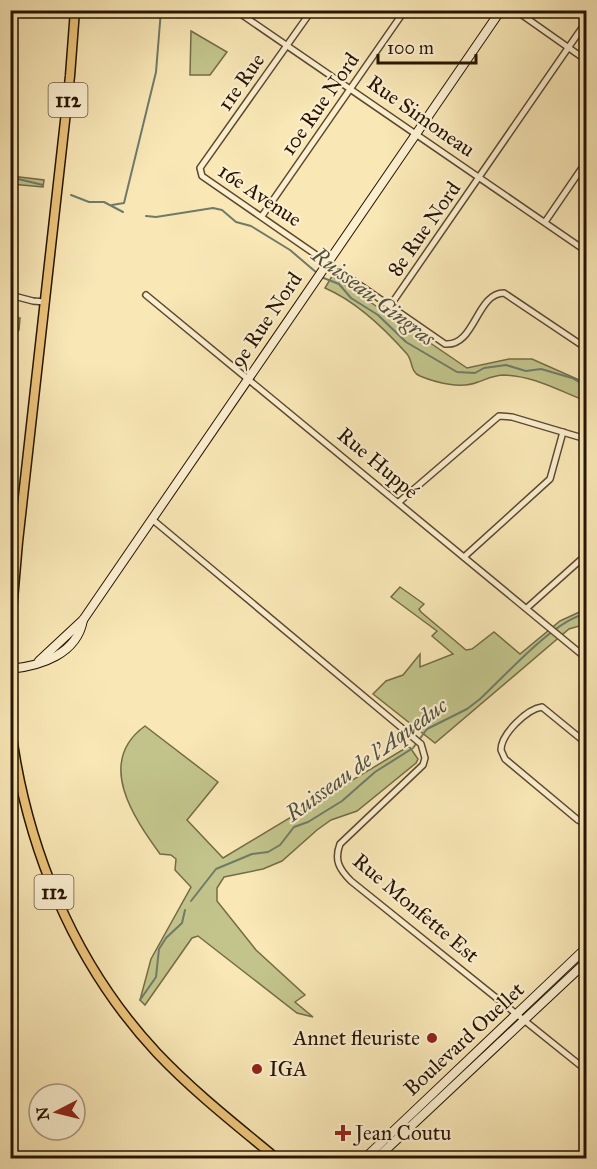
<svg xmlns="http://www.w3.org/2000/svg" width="597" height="1169" viewBox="0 0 597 1169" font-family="'IM FELL Great Primer',serif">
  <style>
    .green { fill: #c2c48b; stroke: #746c46; stroke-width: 1.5 }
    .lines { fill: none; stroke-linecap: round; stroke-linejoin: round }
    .stream { stroke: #6e7b69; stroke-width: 2 }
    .street-casing { stroke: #5c492e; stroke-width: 8 }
    .secondary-casing { stroke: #271401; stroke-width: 10 }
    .primary-casing { stroke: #271401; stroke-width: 11 }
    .street { stroke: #fbefd0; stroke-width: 5 }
    .secondary { stroke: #fbefd0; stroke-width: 8 }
    .primary { stroke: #ecc47b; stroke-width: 8 }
    .poi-dot { fill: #8f2418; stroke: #fbefd0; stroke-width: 2 }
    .labels { text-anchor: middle; stroke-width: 4.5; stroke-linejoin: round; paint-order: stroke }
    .shield { fill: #fbefd0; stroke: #67563f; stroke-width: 1.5 }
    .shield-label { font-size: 20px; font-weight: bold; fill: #271401 }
    .street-label { font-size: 21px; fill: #271401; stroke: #fbefd0 }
    .poi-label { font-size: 21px; fill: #271401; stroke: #fbefd0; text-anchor: start }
    .water-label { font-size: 22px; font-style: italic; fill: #51503e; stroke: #fbefd0 }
  </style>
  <rect width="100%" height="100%" fill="#f9e7b6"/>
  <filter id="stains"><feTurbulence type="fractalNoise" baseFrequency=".00333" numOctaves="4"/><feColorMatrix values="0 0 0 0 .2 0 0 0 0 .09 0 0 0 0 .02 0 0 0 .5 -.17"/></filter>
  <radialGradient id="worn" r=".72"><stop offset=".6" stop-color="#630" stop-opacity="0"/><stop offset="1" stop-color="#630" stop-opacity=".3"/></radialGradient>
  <g class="green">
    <polygon points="191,31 227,52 210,75 190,75"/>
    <polygon points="11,176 44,180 43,187 11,184"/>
    <path d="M332 276 467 368 509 359H532L586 383V401C559 391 535 376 504 375 494 375 487 379 478 382 461 389 437 383 420 376 410 372 413 361 407 354 385 329 355 301 325 288Z"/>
    <polygon points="10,318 20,318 19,330 11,340"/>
    <polygon points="11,349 17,357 13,407 11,412"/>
    <polygon points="400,587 424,604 419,609 421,612 466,650 472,649 494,632 520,654 560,621 586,609 586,624 569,629 435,743 373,694 386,681 403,675 420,654 420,667 453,654 432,636 437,631 391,597"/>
    <path d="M145 726 218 782 187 820 223 858 409 746 418 759 416 763 357 811 331 820 317 830 282 861 263 869 224 877 217 888V901L256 950 305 995 295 1002 313 1017 297 1013 198 936 192 938 145 1005 140 1000 151 959 191 887 175 870 176 859 171 855 160 854C134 818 95 762 145 726Z"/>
  </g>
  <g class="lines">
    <g class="stream">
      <polyline points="10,177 43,185"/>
      <polyline points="71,195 89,202 104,202 123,212"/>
      <polyline points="112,205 124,203 156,72 161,10"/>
      <polyline points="146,216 156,217 213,208 222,210 236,222 251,226 290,250 317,273"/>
      <polyline points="321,277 339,284 351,298 378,315 406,342 457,372 475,373 484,368 506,365 526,371 541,369 572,378 581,383 586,391"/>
      <path d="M191 901 216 869 252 854 268 852 280 845 294 827 308 822 342 801 375 772 413 748 427 729 467 709 480 699C505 676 555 619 586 614"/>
      <polyline points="140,1000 156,977 159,949 166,938 182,923 185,910"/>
    </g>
    <defs>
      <g id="street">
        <polyline points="235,10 586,251"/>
        <path d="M312 10 200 168 202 176 445 344C475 347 476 293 504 293L586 348"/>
        <polyline points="515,10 586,60"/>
        <polyline points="262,216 405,10"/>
        <polyline points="545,222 586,162"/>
        <polyline points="10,295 33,301 45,302"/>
        <polyline points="146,295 586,658"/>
        <polyline points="390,306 586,22"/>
        <polyline points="399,502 499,416 512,417 586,439"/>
        <path d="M153 520 421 744 425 758 423 765 340 844C334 860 339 869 351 881L586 1070"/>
        <polyline points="464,557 550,479 563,432"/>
        <polyline points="528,607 586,555"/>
        <path d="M586 743 542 707C527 709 501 734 501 750L505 759 578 820 586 824"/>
      </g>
      <g id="secondary">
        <polyline points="39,661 83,620 501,10"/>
        <path d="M10 669C41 666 77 654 83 620"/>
        <polyline points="365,1158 586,948"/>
        <polyline points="377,1158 586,962"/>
      </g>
      <g id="primary">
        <polyline points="10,634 18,542 70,76 75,10"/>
        <path d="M10 722C25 844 72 962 157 1053 194 1092 235 1124 276 1158"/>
      </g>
    </defs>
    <use href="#street" class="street-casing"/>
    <use href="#secondary" class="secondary-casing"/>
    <use href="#primary" class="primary-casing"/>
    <use href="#street" class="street"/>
    <use href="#secondary" class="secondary"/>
    <use href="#primary" class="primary"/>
  </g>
  <g class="poi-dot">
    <circle cx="432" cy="1038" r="6"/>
    <circle cx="257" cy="1069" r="6"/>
    <path d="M340 1124h6v6h6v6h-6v6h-6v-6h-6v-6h6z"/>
  </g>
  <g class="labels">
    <g class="shield">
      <rect x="48.5" y="83" width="39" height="34" rx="4.5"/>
      <rect x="34.5" y="875" width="39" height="34" rx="4.5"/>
    </g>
    <g class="shield-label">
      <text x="68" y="107">112</text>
      <text x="54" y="899">112</text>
    </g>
    <g class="street-label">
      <text transform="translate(241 82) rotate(-55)" y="7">11e Rue</text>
      <text transform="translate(320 104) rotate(-55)" y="7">10e Rue Nord</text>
      <text transform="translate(421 116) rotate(35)" y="7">Rue Simoneau</text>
      <text transform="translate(260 195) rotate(34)" y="7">16e Avenue</text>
      <text transform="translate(424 229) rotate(-55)" y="7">8e Rue Nord</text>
      <text transform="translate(266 320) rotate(-56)" y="7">9e Rue Nord</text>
      <text transform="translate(378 463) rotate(40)" y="7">Rue Huppé</text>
      <text transform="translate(416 908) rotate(40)" y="7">Rue Monfette Est</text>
      <text transform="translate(464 1039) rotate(-43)" y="7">Boulevard Ouellet</text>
    </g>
    <g class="poi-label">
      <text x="420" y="1045" text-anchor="end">Annet fleuriste</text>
      <text x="269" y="1076">IGA</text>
      <text x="355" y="1140">Jean Coutu</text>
    </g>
    <g class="water-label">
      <text transform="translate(374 296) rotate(37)" y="8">Ruisseau Gingras</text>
      <text transform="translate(366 759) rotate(-36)" y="8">Ruisseau de l'Aqueduc</text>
    </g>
  </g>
  <rect width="597" height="1169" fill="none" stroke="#f9e7b6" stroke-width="36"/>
  <rect x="12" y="12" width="573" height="1145" fill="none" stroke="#271401" stroke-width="3"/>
  <rect x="18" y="18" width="561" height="1133" fill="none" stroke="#271401" stroke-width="1.5"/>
  <g transform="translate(57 1112) rotate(263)"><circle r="28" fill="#fbefd0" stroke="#a6977d" stroke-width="1.5"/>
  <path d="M0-4.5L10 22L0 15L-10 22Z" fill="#8f2418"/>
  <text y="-9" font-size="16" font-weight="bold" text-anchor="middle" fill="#271401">N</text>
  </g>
  <path d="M378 54v9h98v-9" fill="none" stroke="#271401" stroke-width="3"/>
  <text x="387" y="54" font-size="18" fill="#271401" stroke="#fbefd0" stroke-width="4.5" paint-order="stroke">100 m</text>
  <rect width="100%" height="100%" filter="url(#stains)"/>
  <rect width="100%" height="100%" fill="url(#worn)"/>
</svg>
